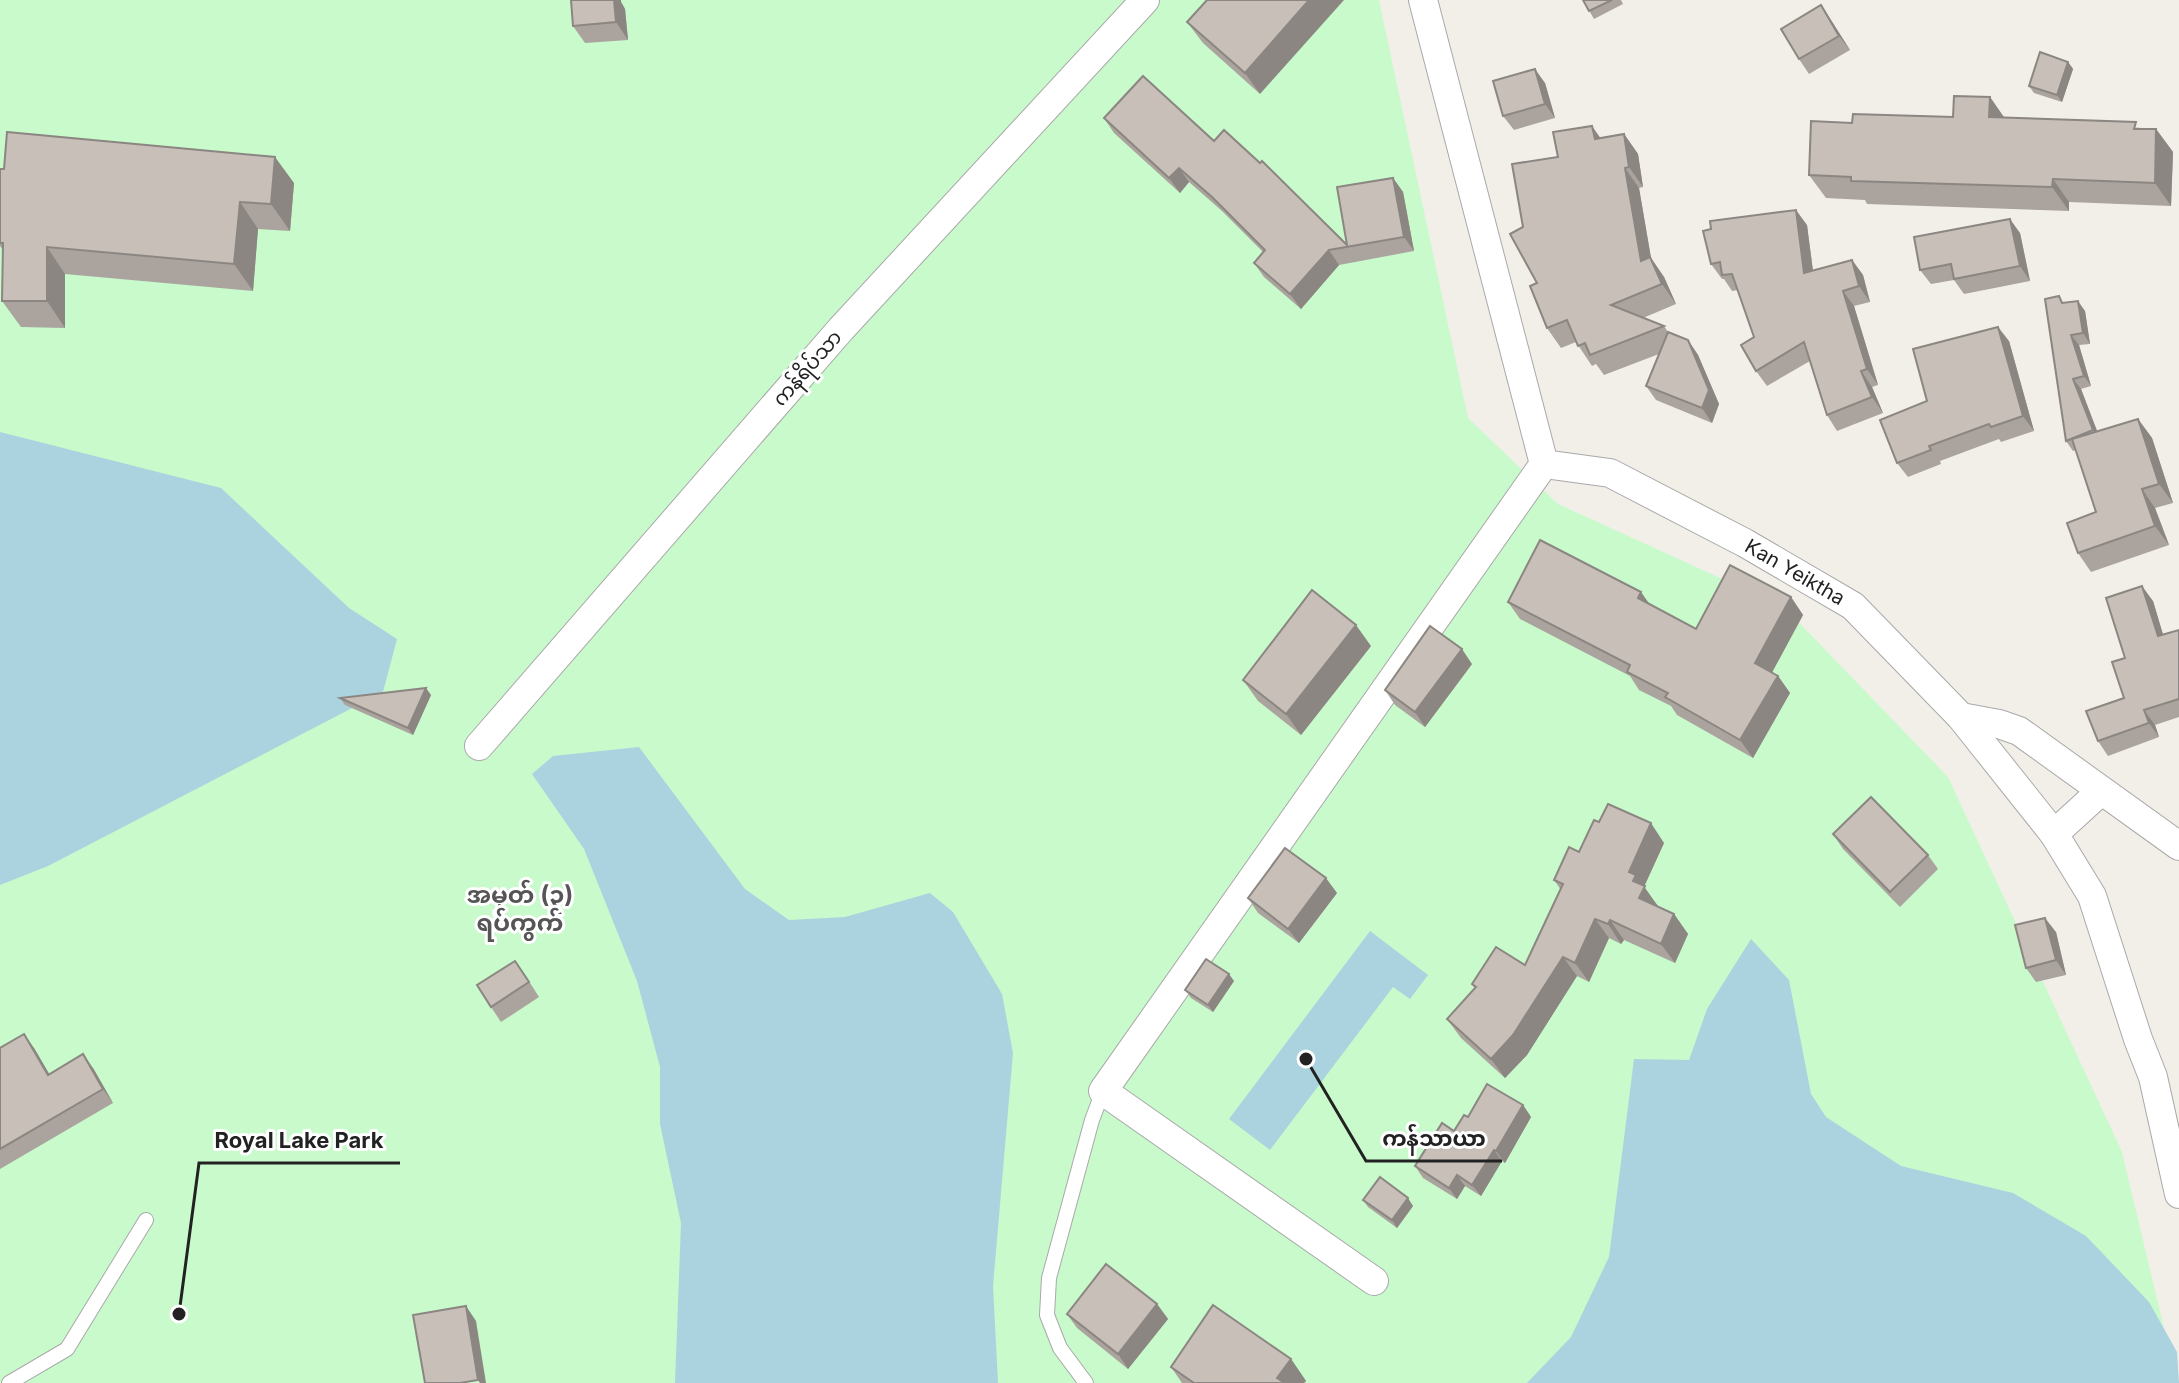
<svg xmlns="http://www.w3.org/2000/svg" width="2179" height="1383" viewBox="0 0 2179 1383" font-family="Inter,'Noto Sans Myanmar',sans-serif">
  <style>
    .park { fill: #c8facc }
    .water { fill: #aad3df }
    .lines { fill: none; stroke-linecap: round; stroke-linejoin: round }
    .service-casing { stroke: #a9a9a9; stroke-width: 16 }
    .minor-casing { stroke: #a9a9a9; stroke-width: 30 }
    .service { stroke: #fff; stroke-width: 14 }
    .minor { stroke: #fff; stroke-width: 28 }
    .wall { fill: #aba49e }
    .shaded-wall { fill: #8b8681 }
    .building { fill: #c7bfb8; stroke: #8b8681; stroke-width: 2 }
    .labels { text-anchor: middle; stroke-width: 6; stroke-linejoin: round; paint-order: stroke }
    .street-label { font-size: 20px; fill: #222; stroke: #fff }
    .quarter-label { font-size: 24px; font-weight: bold; fill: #555; stroke: #fff }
    .leader { fill: none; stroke: #222; stroke-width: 3 }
    .callout-dot { fill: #222; stroke: #fff; stroke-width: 3 }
    .callout-label { font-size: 22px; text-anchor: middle; font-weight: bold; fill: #222; stroke: #fff; stroke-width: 6; stroke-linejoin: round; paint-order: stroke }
  </style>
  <rect width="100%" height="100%" fill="#f2efe9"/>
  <polygon class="park" points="0,0 1379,0 1468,418 1558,504 1784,607 1948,777 2122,1152 2177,1383 0,1383"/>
  <g class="water">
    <polygon points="0,432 221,488 349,608 397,639 383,692 48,866 0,885"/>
    <polygon points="639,747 745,889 789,920 845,917 930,893 953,912 1002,994 1013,1053 993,1286 998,1383 675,1383 681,1223 660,1124 660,1067 637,981 584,849 532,774 553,756"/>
    <polygon points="1370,931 1428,975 1410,999 1393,987 1270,1150 1229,1119"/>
    <polygon points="1751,939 1789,980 1811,1094 1826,1117 1901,1166 2013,1193 2086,1236 2149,1302 2177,1352 2179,1383 1527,1383 1571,1337 1609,1257 1634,1059 1689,1060 1707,1009"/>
  </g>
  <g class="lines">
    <defs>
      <g id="service">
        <polyline points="9,1383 67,1349 146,1220"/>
        <polyline points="1086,1383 1060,1348 1047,1315 1049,1278 1092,1120 1103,1091"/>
      </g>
      <g id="minor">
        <polyline points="1423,0 1544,464 1610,473 1745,543 1853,606 1961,717 2054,834 2092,896 2138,1039 2153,1077 2179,1194"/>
        <polyline points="1961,717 1999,724 2019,731 2179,846"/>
        <polyline points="479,746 841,329 1145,0"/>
        <polyline points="2054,834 2101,791"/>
        <polyline points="1374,1281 1103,1091 1544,464"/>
      </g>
    </defs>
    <use href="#service" class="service-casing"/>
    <use href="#minor" class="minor-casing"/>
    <use href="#service" class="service"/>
    <use href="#minor" class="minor"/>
  </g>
  <g class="wall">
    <polygon points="1207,0 1260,94 1203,43 1187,22"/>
    <polygon points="1583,0 1621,0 1623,4 1594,19"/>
    <polygon points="621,2 625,9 628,40 585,43 573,26"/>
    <polygon points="1821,5 1850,50 1809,74 1799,59"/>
    <polygon points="2068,62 2073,69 2062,102 2034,93 2029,86"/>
    <polygon points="1545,83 1555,118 1514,130 1503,116"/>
    <polygon points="1990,97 2004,118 2156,129 2173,152 2171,206 2069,202 2069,211 1867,204 1865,200 1826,198 1809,175 1852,123 1953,117"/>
    <polygon points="1104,118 1214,141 1347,245 1393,178 1403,192 1414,251 1339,265 1301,309 1264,277 1254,263 1263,252 1222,211 1189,182 1180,193 1114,133"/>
    <polygon points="1624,134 1638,154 1643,187 1639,188 1651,258 1664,277 1676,304 1643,318 1664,326 1668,332 1688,340 1698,355 1719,404 1712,423 1656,400 1646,386 1659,354 1604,375 1596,364 1592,366 1576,342 1561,348 1547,328 1523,227 1558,157 1601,138"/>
    <polygon points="0,169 294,183 290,231 258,229 253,291 65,274 65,328 21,327 2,301 3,250 0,246"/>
    <polygon points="1807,225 1813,270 1852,260 1863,275 1870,302 1854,306 1878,385 1872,387 1883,413 1837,431 1827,415 1810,361 1767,386 1756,371 1754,337 1738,290 1732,291 1724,279 1722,279 1711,264"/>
    <polygon points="2020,233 2030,281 1964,294 1954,280 1931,284 1920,270"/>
    <polygon points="2064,303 2085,311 2090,344 2079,345 2091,386 2081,389 2097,432 2138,419 2152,438 2173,503 2155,508 2169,545 2091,572 2078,553 2096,512 2076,450 2073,451 2066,441"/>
    <polygon points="2009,341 2034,431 2001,442 1999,439 1940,461 1941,464 1908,477 1897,463 1927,401"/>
    <polygon points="1791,597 1803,615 1772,672 1778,676 1790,693 1753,758 1677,715 1671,706 1639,690 1630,676 1520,619 1508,602 1650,604 1696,629"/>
    <polygon points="2153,601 2163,635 2179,630 2179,717 2155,725 2159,737 2108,756 2098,741 2124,698 2125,658"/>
    <polygon points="1371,646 1301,735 1258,701 1243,680"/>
    <polygon points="1472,664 1425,727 1395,705 1385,690"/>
    <polygon points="431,695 413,735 345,705 340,698"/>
    <polygon points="1599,822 1664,843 1644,886 1658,907 1674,914 1688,934 1675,963 1624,940 1621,944 1609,938 1589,982 1577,976 1527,1055 1505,1078 1461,1038 1447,1019 1475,989 1472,984 1525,965 1561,890 1554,880 1579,852"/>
    <polygon points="1833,834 1928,855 1938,869 1900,907 1843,849"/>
    <polygon points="1337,893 1299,943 1258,913 1248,898"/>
    <polygon points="2056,932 2066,975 2036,982 2026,968"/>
    <polygon points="525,975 539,997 501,1022 491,1007"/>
    <polygon points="1234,981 1213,1012 1191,998 1185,990"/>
    <polygon points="0,1048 34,1048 49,1074 93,1068 113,1103 0,1169"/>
    <polygon points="1523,1105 1531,1117 1505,1163 1502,1161 1481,1196 1465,1186 1457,1199 1423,1178 1415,1166 1468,1117"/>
    <polygon points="1363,1200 1413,1206 1397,1228 1368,1207"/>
    <polygon points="1157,1304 1168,1319 1128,1369 1077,1328 1067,1314"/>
    <polygon points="1291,1359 1306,1381 1304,1383 1182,1383 1171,1367"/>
  </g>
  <g class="shaded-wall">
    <polygon points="614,0 621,0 621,2 625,9 628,40 616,22"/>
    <polygon points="1309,0 1344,0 1260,94 1245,73"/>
    <polygon points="1821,5 1831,20 1850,50 1839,36"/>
    <polygon points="2068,62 2073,69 2062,102 2057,95"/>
    <polygon points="1535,69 1545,83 1555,118 1545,104"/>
    <polygon points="1990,97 2006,120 1989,117"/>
    <polygon points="1592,126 1606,146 1595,139"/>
    <polygon points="2156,129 2173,152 2171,206 2155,183"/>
    <polygon points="1624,134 1638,154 1643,187 1629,167"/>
    <polygon points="275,157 294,183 290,231 271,204"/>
    <polygon points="1179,168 1189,182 1180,193 1169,178"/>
    <polygon points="1625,168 1639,188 1651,258 1664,277 1676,304 1662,284 1641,261"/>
    <polygon points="1393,178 1403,192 1414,251 1404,237"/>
    <polygon points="2053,179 2069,202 2069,211 2052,187"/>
    <polygon points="240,202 258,229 253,291 234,264"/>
    <polygon points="1796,210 1807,225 1815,288 1804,273"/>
    <polygon points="2010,219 2020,233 2030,281 2020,266"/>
    <polygon points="47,247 65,274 65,328 47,301"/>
    <polygon points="1329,250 1339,265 1301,309 1290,294"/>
    <polygon points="1852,260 1863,275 1870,302 1859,286"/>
    <polygon points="1843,291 1854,306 1878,385 1867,369"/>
    <polygon points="2078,301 2085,311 2090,344 2083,333"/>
    <polygon points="1998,327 2009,341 2034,431 2023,416"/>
    <polygon points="2071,335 2079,345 2091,386 2084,376"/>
    <polygon points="1688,340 1698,355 1719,404 1712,423 1702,408"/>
    <polygon points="1861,371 1872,387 1883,413 1872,397"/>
    <polygon points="2073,379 2081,389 2101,441 2093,430"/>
    <polygon points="2138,419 2152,438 2173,503 2159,484"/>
    <polygon points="2142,489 2155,508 2169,545 2155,526"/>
    <polygon points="2142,586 2153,601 2168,651 2158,636"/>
    <polygon points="1641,592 1653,609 1638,598"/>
    <polygon points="1791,597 1803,615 1768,680 1755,663"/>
    <polygon points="1356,625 1371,646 1301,735 1286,714"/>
    <polygon points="1462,649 1472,664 1425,727 1415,712"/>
    <polygon points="1778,676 1790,693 1753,758 1740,740"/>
    <polygon points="426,688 431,695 413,735 408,728"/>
    <polygon points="2144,710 2155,725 2159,737 2149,723"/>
    <polygon points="1651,823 1664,843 1644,887 1658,906 1653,917 1639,898 1629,872"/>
    <polygon points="1326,878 1337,893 1299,943 1288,929"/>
    <polygon points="1674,914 1688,934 1675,963 1661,944"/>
    <polygon points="2045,918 2056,932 2066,975 2056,960"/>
    <polygon points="1595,919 1609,938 1589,982 1575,963"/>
    <polygon points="1610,920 1624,940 1621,944 1608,924"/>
    <polygon points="1563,957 1577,976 1527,1055 1505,1078 1491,1059"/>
    <polygon points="1229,974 1234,981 1213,1012 1208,1005"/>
    <polygon points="24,1034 34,1048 58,1089 48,1075"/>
    <polygon points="83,1054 93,1068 113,1103 103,1089"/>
    <polygon points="1523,1105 1531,1117 1505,1163 1496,1151"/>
    <polygon points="1494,1150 1502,1161 1481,1196 1472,1185"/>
    <polygon points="1457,1175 1465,1186 1457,1199 1449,1188"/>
    <polygon points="1408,1198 1413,1206 1397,1228 1392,1220"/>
    <polygon points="1157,1304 1168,1319 1128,1369 1118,1354"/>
    <polygon points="466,1306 476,1321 486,1383 480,1383 478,1380"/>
    <polygon points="1291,1359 1306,1381 1304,1383 1281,1383 1277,1378"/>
  </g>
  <g class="building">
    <polygon points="571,0 614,0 616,22 573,26"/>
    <polygon points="1207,0 1309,0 1245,73 1187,22"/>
    <polygon points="1583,0 1612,0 1589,11"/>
    <polygon points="1821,5 1839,36 1799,59 1781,29"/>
    <polygon points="2040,52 2068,62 2057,95 2029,86"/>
    <polygon points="1535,69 1545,104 1503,116 1493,81"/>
    <polygon points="1143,76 1214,141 1224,130 1260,163 1262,161 1347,245 1337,187 1393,178 1404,237 1329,250 1290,294 1254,263 1265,250 1212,197 1179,168 1169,178 1104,118"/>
    <polygon points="1954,96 1990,97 1989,117 2136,122 2134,129 2156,129 2155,183 2053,179 2052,187 1851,181 1851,177 1809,175 1811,121 1852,123 1853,114 1953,117"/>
    <polygon points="1592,126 1595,139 1624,134 1629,167 1625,168 1641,261 1650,257 1662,284 1611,305 1664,326 1590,355 1585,343 1578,346 1567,320 1547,328 1530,286 1537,283 1510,234 1523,227 1512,164 1558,157 1553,132"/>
    <polygon points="7,132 275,157 271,204 240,202 234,264 47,247 47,301 2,301 3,243 0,243 0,169 4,169"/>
    <polygon points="1796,210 1804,273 1852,260 1859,286 1843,291 1867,369 1861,371 1872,397 1827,415 1804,342 1756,371 1741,345 1754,337 1732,274 1722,275 1720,262 1711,264 1703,231 1711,229 1710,221"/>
    <polygon points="2010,219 2020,266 1954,279 1951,264 1920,270 1914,237"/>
    <polygon points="2059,296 2062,303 2078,301 2083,333 2071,335 2084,376 2073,379 2093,430 2066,441 2045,299"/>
    <polygon points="1998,327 2023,416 1991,427 1989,424 1929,446 1931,450 1897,463 1880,420 1927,401 1913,349"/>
    <polygon points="1668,332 1688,340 1709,390 1702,408 1646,386"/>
    <polygon points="2138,419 2159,484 2142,489 2155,526 2078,553 2067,523 2096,512 2072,439"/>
    <polygon points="1540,540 1641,592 1638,598 1696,629 1730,565 1791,597 1755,663 1778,676 1740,740 1665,697 1668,693 1627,672 1630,665 1508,602"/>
    <polygon points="2142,586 2158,636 2179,630 2179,699 2144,710 2149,723 2098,741 2086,711 2124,698 2112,662 2125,658 2106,598"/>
    <polygon points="1312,590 1356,625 1286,714 1243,680"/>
    <polygon points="1430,626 1462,649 1415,712 1385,690"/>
    <polygon points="426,688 408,728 340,698"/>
    <polygon points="1871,797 1928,855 1890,892 1833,834"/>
    <polygon points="1608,804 1651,823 1629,872 1636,875 1633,881 1645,886 1639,898 1674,914 1661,944 1610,920 1608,924 1595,919 1575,963 1563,957 1513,1035 1491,1059 1447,1019 1476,987 1472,984 1496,947 1525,965 1563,884 1554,880 1569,847 1579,852 1594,820 1599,822"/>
    <polygon points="1285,848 1326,878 1288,929 1248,898"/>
    <polygon points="2045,918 2056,960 2026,968 2015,925"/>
    <polygon points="1206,959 1229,974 1208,1005 1185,990"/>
    <polygon points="515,961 529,982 491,1007 477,985"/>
    <polygon points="24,1034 48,1075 83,1054 103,1089 0,1149 0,1048"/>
    <polygon points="1487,1084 1523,1105 1496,1151 1494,1150 1472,1185 1457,1175 1449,1188 1415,1166 1442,1123 1454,1131 1464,1115 1468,1117"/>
    <polygon points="1380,1177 1408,1198 1392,1220 1363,1200"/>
    <polygon points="1106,1264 1157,1304 1118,1354 1067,1314"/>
    <polygon points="1213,1305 1291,1359 1277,1378 1285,1383 1194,1383 1171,1367"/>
    <polygon points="466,1306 478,1380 460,1383 425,1383 413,1315"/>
  </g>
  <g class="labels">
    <g class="street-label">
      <text transform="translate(807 368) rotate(-49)" y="7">ကန်ရိပ်သာ</text>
      <text transform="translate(1795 572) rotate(30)" y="7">Kan Yeiktha</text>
    </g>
    <g class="quarter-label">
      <text x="520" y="903">အမှတ် (၃)<tspan x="520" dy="28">ရပ်ကွက်</tspan></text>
    </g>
  </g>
  <path class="leader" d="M1306 1059L1366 1161H1502M179 1314L199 1163H400"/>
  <g class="callout-dot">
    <circle cx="1306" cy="1059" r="8"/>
    <circle cx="179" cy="1314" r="8"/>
  </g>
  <g class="callout-label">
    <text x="1434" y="1146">ကန်သာယာ</text>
    <text x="299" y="1148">Royal Lake Park</text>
  </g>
</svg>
